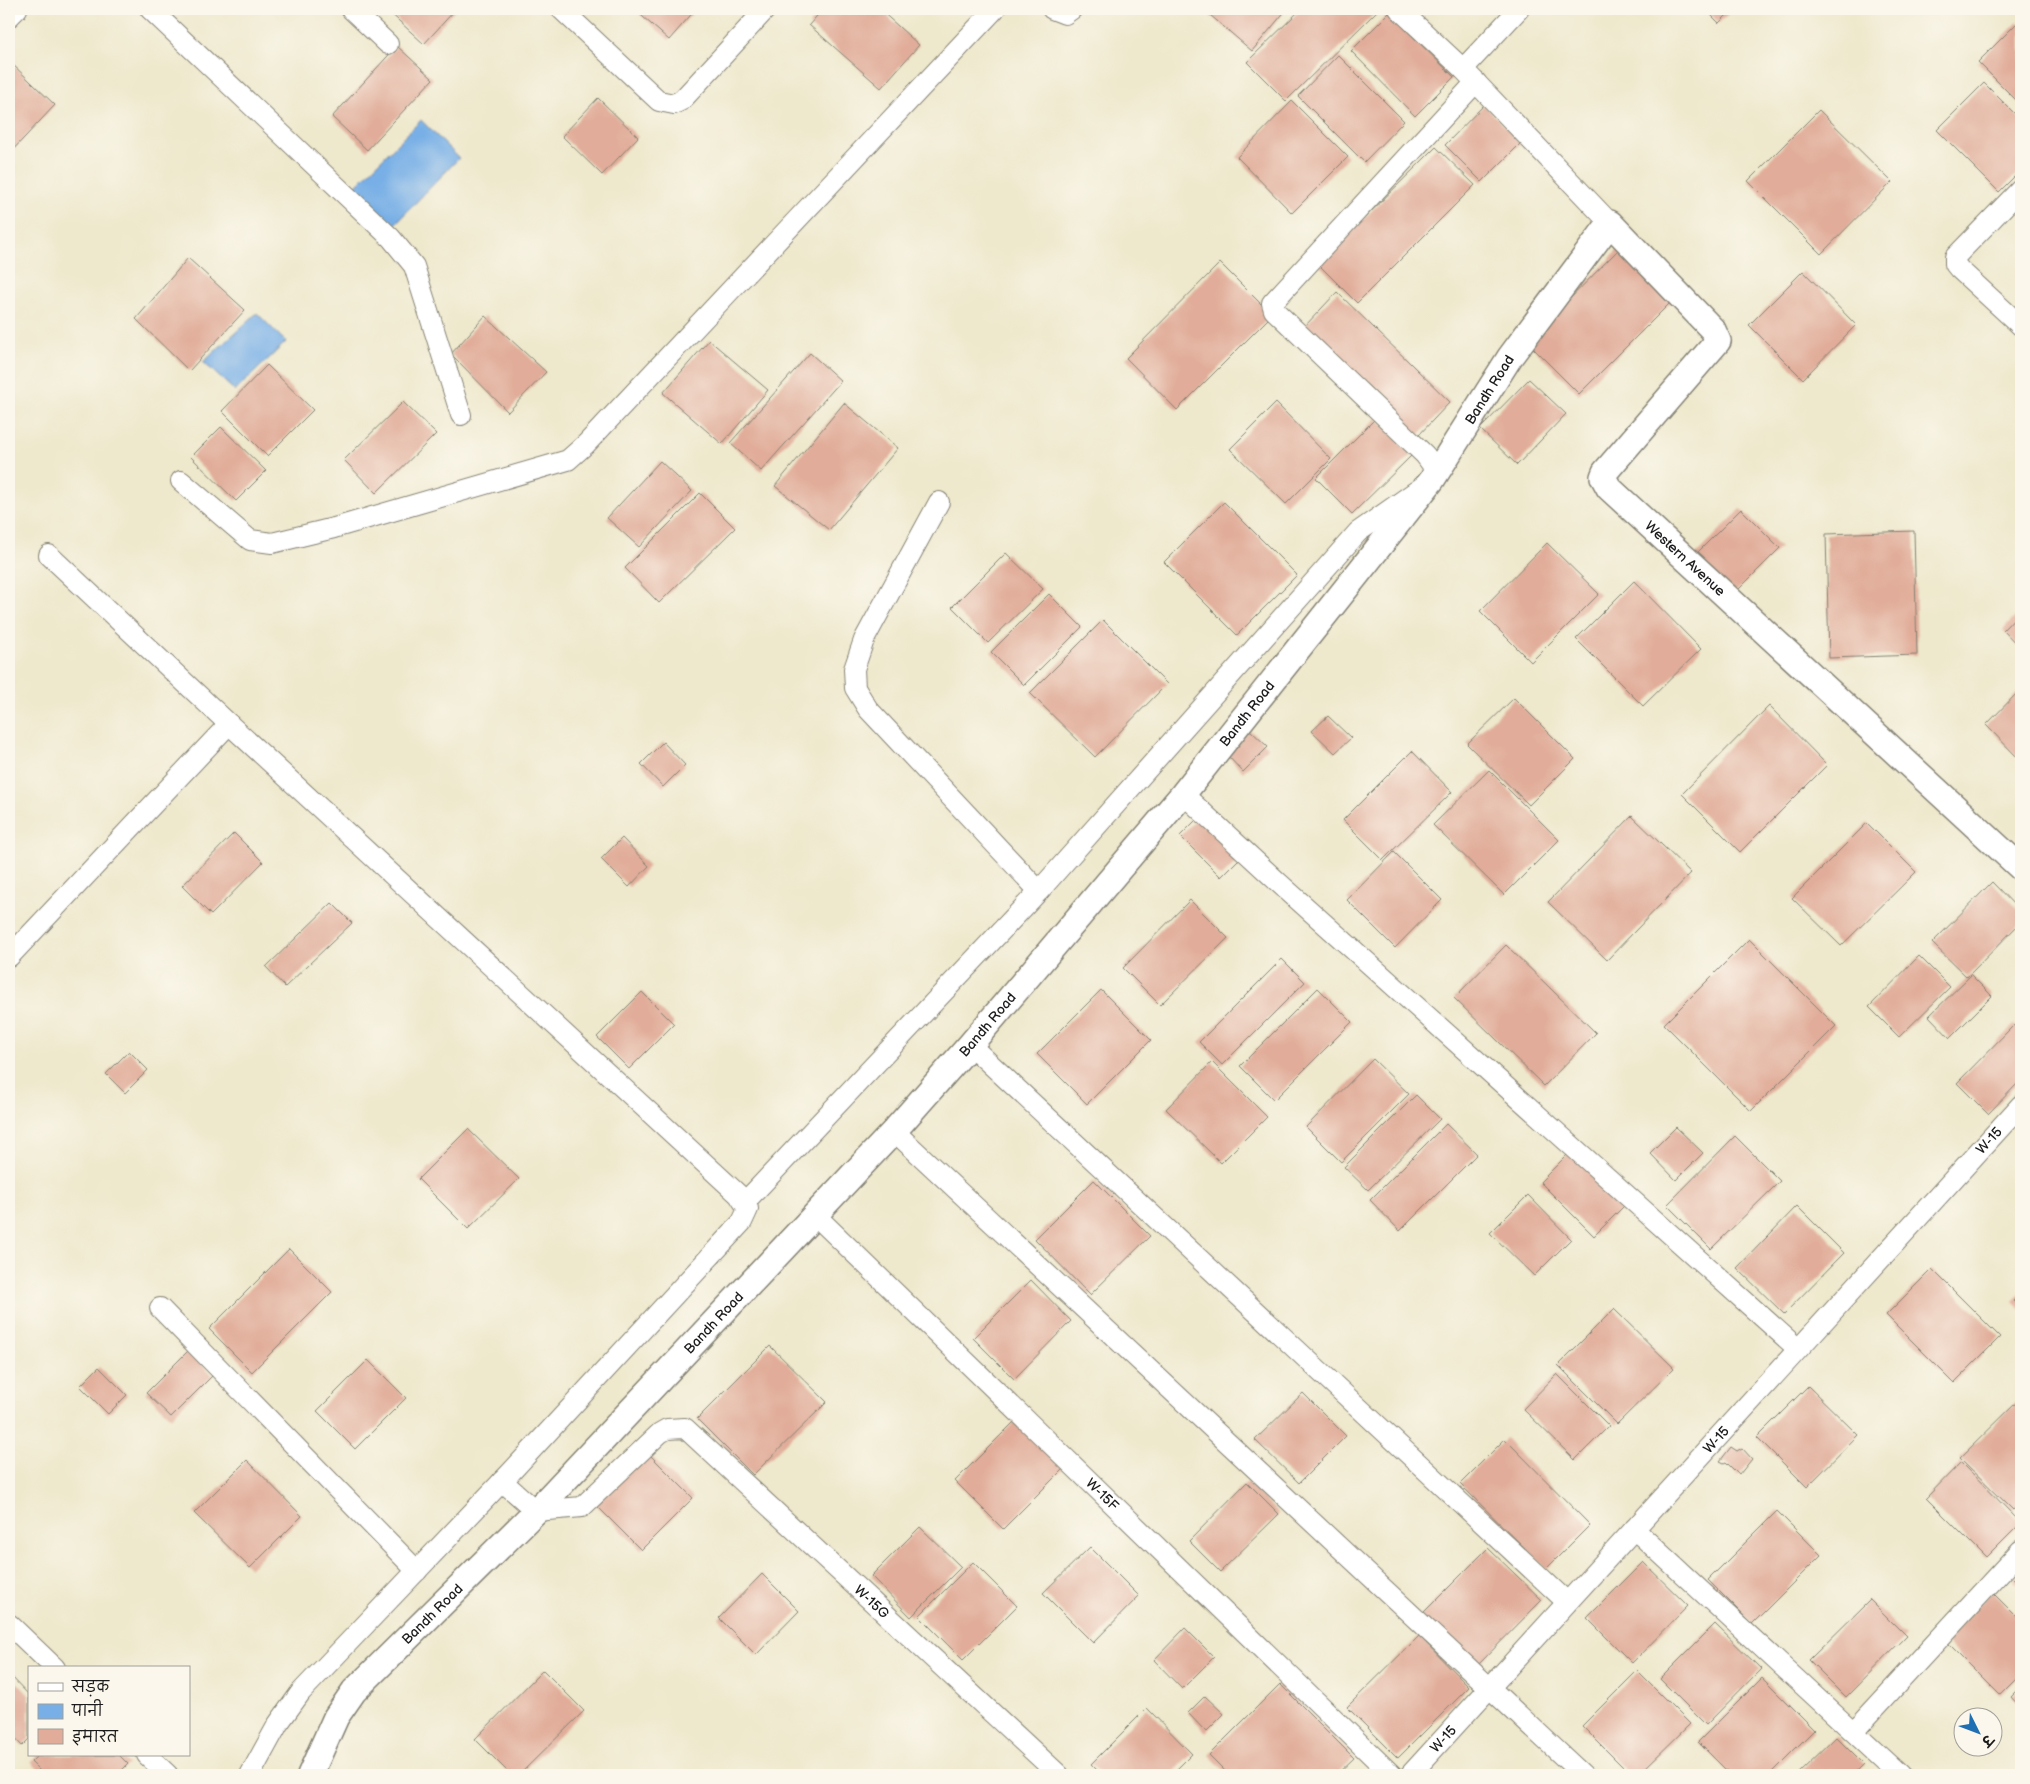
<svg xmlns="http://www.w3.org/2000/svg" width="2030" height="1784" viewBox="0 0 2030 1784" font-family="'Balsamiq Sans','Playpen Sans Deva',sans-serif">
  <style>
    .water { fill: #77afe6; stroke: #4a6681 }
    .building { fill: #e1ad9a }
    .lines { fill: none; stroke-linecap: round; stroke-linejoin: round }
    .minor-casing { stroke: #858274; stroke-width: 22 }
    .tertiary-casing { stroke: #858274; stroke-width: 28 }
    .minor { stroke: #fff; stroke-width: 20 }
    .tertiary { stroke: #fff; stroke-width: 25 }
    .labels { text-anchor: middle; stroke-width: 4; stroke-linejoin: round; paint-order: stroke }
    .street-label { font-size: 14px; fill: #1c1c1c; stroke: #fbf7ec }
  </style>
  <rect width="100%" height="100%" fill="#fbf7ec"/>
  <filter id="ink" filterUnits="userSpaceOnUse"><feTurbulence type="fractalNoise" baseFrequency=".02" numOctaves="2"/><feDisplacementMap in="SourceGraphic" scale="10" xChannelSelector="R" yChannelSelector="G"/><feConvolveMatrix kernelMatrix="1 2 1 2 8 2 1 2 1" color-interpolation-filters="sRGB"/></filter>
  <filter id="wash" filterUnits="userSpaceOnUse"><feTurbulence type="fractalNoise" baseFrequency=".0096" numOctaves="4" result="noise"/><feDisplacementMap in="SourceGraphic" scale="20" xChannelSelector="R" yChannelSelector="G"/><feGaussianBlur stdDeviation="1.12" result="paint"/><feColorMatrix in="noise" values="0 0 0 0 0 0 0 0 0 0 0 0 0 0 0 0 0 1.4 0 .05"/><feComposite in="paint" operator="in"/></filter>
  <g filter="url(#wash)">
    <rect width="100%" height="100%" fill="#eee8cc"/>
    <g class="water">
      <polygon points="421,120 459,158 393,226 350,191"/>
      <polygon points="257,313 286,342 235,391 203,362"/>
    </g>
    <g id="blocks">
      <g class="building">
        <polygon points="386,9 456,9 424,44"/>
        <polygon points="634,9 696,9 669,40"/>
        <polygon points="823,9 879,9 919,45 881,88 809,25"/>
        <polygon points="1203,9 1287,9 1252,51"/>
        <polygon points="1301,9 1379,9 1286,101 1247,62"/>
        <polygon points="1705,9 1733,9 1719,23"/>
        <polygon points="1389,13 1454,77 1415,116 1351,51"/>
        <polygon points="2018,22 2021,26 2021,105 1978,62"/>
        <polygon points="397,46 433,79 367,150 332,117"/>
        <polygon points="1338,55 1404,121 1364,162 1298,96"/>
        <polygon points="9,61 55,105 9,154"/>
        <polygon points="1984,83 2021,120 2021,170 1999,192 1937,130"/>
        <polygon points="598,98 638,137 602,175 562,136"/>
        <polygon points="1292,101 1348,157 1292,213 1237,157"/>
        <polygon points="1484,105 1521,143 1482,182 1445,145"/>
        <polygon points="1819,110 1892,182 1821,254 1748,181"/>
        <polygon points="1436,147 1475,185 1357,303 1318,264"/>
        <polygon points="1620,248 1673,300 1579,394 1527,342"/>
        <polygon points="188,258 245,310 189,371 136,319"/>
        <polygon points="1220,263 1272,315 1177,410 1126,358"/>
        <polygon points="1803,271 1856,325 1803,379 1749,325"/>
        <polygon points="1337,292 1450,402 1417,437 1304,327"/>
        <polygon points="485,316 546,372 508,412 451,354"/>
        <polygon points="709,340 768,390 722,444 663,393"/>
        <polygon points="810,353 841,381 761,471 730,443"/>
        <polygon points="267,365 313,410 267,456 222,411"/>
        <polygon points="1529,379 1566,414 1517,465 1480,429"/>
        <polygon points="403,402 436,434 376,493 344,460"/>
        <polygon points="844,403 898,448 829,530 775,486"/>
        <polygon points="1276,403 1331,459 1286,504 1230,449"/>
        <polygon points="1376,418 1412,455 1352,514 1316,478"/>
        <polygon points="221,427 266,471 236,501 191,457"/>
        <polygon points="660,461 692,491 639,547 607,518"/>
        <polygon points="700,493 735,528 659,603 625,568"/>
        <polygon points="1224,502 1297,575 1237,635 1164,562"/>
        <polygon points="1741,509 1780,548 1734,594 1695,555"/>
        <polygon points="1914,531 1917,655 1829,658 1826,534"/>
        <polygon points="1547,543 1599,594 1531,662 1480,611"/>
        <polygon points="1006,553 1043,589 988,643 952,607"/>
        <polygon points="1634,581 1701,649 1643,706 1576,639"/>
        <polygon points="1049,594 1082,627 1024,685 991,652"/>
        <polygon points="2021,611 2021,649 2003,630"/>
        <polygon points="1103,620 1167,684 1095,757 1030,693"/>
        <polygon points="2021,689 2021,761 1986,725"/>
        <polygon points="1514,698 1575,759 1529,805 1467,744"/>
        <polygon points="1769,706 1827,765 1740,852 1682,794"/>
        <polygon points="1328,716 1351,738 1335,753 1312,731"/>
        <polygon points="1250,730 1268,747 1243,772 1226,754"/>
        <polygon points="663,742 685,765 663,787 641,764"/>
        <polygon points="1412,751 1452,792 1383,860 1343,820"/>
        <polygon points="1489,770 1559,840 1504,895 1433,825"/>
        <polygon points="1632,816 1691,873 1607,960 1548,902"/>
        <polygon points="1198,818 1239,859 1221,877 1180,836"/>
        <polygon points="1867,823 1916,872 1841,946 1792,898"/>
        <polygon points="234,833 263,862 211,915 182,886"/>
        <polygon points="622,838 649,866 629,887 601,859"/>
        <polygon points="1394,852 1442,900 1395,948 1347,900"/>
        <polygon points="1992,882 2021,912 2021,922 1967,977 1932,943"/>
        <polygon points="1190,900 1228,938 1160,1005 1123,968"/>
        <polygon points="332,903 352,923 285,987 266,967"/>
        <polygon points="1749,939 1836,1026 1751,1111 1664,1024"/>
        <polygon points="1506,945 1596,1033 1544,1086 1454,998"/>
        <polygon points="1919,956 1950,987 1899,1037 1869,1007"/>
        <polygon points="1282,959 1305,982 1222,1065 1199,1042"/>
        <polygon points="1971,975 1992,996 1950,1038 1929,1016"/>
        <polygon points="1318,988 1352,1022 1274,1100 1240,1066"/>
        <polygon points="1101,990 1151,1040 1087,1104 1037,1054"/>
        <polygon points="642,992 674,1024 629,1069 597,1037"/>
        <polygon points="2014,1025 2021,1032 2021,1080 1988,1114 1957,1083"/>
        <polygon points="129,1051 148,1070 125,1093 106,1074"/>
        <polygon points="1373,1059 1409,1094 1341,1162 1306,1127"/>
        <polygon points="1212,1062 1267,1117 1221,1163 1166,1109"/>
        <polygon points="1416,1095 1440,1119 1368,1190 1344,1167"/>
        <polygon points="1446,1124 1477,1154 1400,1231 1370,1200"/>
        <polygon points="1676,1127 1703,1153 1676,1180 1650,1153"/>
        <polygon points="468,1129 519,1179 468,1229 418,1179"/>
        <polygon points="1735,1136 1780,1181 1711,1249 1667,1205"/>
        <polygon points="1571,1151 1625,1205 1594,1236 1540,1182"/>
        <polygon points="1094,1180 1150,1236 1090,1295 1035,1239"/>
        <polygon points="1528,1195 1571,1239 1534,1276 1490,1233"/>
        <polygon points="1797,1206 1844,1253 1784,1314 1737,1268"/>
        <polygon points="289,1249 332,1292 252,1372 209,1329"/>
        <polygon points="1932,1269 2000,1337 1954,1383 1886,1315"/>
        <polygon points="1031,1280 1071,1321 1014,1379 973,1338"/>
        <polygon points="2021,1293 2021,1309 2013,1301"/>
        <polygon points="1614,1309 1674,1368 1617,1424 1558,1365"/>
        <polygon points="770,1346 827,1402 753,1475 697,1419"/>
        <polygon points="188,1351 213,1375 171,1417 146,1393"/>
        <polygon points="368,1360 406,1398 355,1449 317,1411"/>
        <polygon points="99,1367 127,1395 108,1414 80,1386"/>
        <polygon points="1557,1374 1609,1426 1575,1460 1523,1409"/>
        <polygon points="1808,1386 1858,1435 1807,1487 1757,1437"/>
        <polygon points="1303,1393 1346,1436 1299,1483 1255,1440"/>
        <polygon points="2020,1399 2021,1502 2013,1510 1960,1458"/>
        <polygon points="1017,1419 1065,1467 1003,1529 955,1481"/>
        <polygon points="1505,1439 1590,1525 1546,1569 1460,1484"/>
        <polygon points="1731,1447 1737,1451 1742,1448 1752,1459 1739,1475 1726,1462 1724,1463 1720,1461"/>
        <polygon points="646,1451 693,1498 641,1550 594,1503"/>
        <polygon points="247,1460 302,1516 250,1568 194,1513"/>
        <polygon points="1961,1462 2021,1523 1986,1558 1926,1498"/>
        <polygon points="1247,1482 1279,1514 1220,1572 1189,1541"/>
        <polygon points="1777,1511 1821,1555 1752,1624 1708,1580"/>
        <polygon points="920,1527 961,1567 911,1617 871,1576"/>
        <polygon points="1090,1547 1139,1596 1093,1643 1043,1593"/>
        <polygon points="1488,1548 1542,1600 1473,1670 1420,1616"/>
        <polygon points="973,1562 1017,1606 963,1660 919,1616"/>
        <polygon points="1643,1562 1688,1606 1632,1663 1587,1618"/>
        <polygon points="2021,1570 2021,1588 2012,1579"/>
        <polygon points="762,1574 799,1611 756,1655 719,1618"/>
        <polygon points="1992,1592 2021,1621 2021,1674 2000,1695 1944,1639"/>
        <polygon points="1870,1600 1906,1636 1846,1697 1809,1660"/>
        <polygon points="1715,1624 1761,1669 1706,1725 1660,1679"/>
        <polygon points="1185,1628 1214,1657 1182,1689 1154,1660"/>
        <polygon points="1419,1636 1469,1687 1398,1758 1347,1707"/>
        <polygon points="543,1670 584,1711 519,1775 511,1775 475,1739"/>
        <polygon points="1637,1671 1690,1724 1638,1775 1631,1775 1582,1726"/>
        <polygon points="9,1674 29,1695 29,1739 22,1746 9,1732"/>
        <polygon points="1762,1678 1814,1730 1769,1775 1731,1775 1698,1742"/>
        <polygon points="1280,1684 1354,1758 1336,1775 1229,1775 1209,1755"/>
        <polygon points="2021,1687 2021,1708 2011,1697"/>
        <polygon points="1205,1696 1224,1714 1206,1732 1188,1713"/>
        <polygon points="1147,1708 1192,1754 1171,1775 1102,1775 1091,1764"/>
        <polygon points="1836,1737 1864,1765 1854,1775 1797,1775"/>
        <polygon points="38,1755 119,1755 128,1764 117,1775 44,1775 31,1762"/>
      </g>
    </g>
  </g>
  <g filter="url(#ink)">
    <use href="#blocks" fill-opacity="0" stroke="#858274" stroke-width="1"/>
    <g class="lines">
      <defs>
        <g id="minor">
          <polyline points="150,9 391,238 414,266 461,415"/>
          <polyline points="351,9 388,44"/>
          <polyline points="561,9 659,101 674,104 682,100 766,9"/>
          <polyline points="1052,9 1065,14 1072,9"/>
          <polyline points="1399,9 1463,69 1610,223"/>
          <polyline points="9,17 17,9"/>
          <polyline points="1463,69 1519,9"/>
          <polyline points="2021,189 1955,257 1955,264 1959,269 2021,326"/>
          <polyline points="181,481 250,540 272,543 334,528 568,460 586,444 995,9"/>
          <polyline points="939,502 864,640 854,669 855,688 868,709 1039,891"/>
          <polyline points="49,555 229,724 739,1195 748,1209 742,1222 512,1471 301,1692 278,1724 250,1775"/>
          <polyline points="1183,794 1279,883 1797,1348"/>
          <polyline points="9,957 229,724"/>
          <polyline points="970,1045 1567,1602"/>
          <polyline points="894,1131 1583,1775"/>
          <polyline points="745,1202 1039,891 1358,532 1432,480 1433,466 1425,455 1274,310 1272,303 1476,82"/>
          <path id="s1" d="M814 1214 1392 1775"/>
          <polyline points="160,1308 417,1571"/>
          <path id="s2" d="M502 1481 536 1511 582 1507 660 1433 667 1429 685 1428 1059 1775"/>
          <polyline points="1634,1529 1900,1775"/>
          <polyline points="9,1624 55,1668"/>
          <polyline points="1854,1731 2021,1550"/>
          <polyline points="147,1755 168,1775"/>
          <path id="s3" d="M1410 1775 2021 1105"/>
        </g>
        <g id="tertiary">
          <path id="s4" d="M310 1775 336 1717 354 1691 536 1511 894 1131 970 1045 1183 794 1432 480 1510 357 1610 223 1713 330 1718 341 1605 472 1603 477 1609 488 2021 868"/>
        </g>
      </defs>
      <use href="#minor" class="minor-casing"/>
      <use href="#tertiary" class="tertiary-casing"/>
      <use href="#minor" class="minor"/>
      <use href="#tertiary" class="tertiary"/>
    </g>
  </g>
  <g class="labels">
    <g class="street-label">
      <text dy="5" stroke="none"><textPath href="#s4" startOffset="1825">Bandh Road</textPath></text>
      <text dy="5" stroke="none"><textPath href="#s4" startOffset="2486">Western Avenue</textPath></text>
      <text dy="5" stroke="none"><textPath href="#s4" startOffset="1420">Bandh Road</textPath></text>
      <text dy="5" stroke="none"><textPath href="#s4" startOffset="1015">Bandh Road</textPath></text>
      <text dy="5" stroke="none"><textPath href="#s3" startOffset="859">W-15</textPath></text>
      <text dy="5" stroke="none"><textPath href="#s4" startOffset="610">Bandh Road</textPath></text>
      <text dy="5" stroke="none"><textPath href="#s3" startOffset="454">W-15</textPath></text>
      <text dy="5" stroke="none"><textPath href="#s1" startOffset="402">W-15F</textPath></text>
      <text dy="5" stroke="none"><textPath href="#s2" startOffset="480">W-15G</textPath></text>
      <text dy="5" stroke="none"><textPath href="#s4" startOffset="205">Bandh Road</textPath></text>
      <text dy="5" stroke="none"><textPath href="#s3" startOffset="49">W-15</textPath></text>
    </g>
  </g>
  <rect width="2030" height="1784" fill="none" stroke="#fbf7ec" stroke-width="30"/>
  <rect x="28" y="1666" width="162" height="90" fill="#fbf7ec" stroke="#a29f99"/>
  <rect x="38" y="1683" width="25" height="8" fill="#ffffff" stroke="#a29f99"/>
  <text x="72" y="1692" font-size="15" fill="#1c1c1c">सड़क</text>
  <rect x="38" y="1704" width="25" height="15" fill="#77afe6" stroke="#a29f99"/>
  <text x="72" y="1716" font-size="15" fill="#1c1c1c">पानी</text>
  <rect x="38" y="1729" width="25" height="15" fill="#e1ad9a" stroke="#a29f99"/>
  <text x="72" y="1742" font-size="15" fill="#1c1c1c">इमारत</text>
  <g transform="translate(1978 1732) rotate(132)"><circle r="24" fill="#fbf7ec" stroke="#a29f99"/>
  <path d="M0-4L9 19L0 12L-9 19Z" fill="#1f6fb2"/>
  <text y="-8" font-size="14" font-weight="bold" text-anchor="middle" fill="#1c1c1c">उ</text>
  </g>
</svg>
